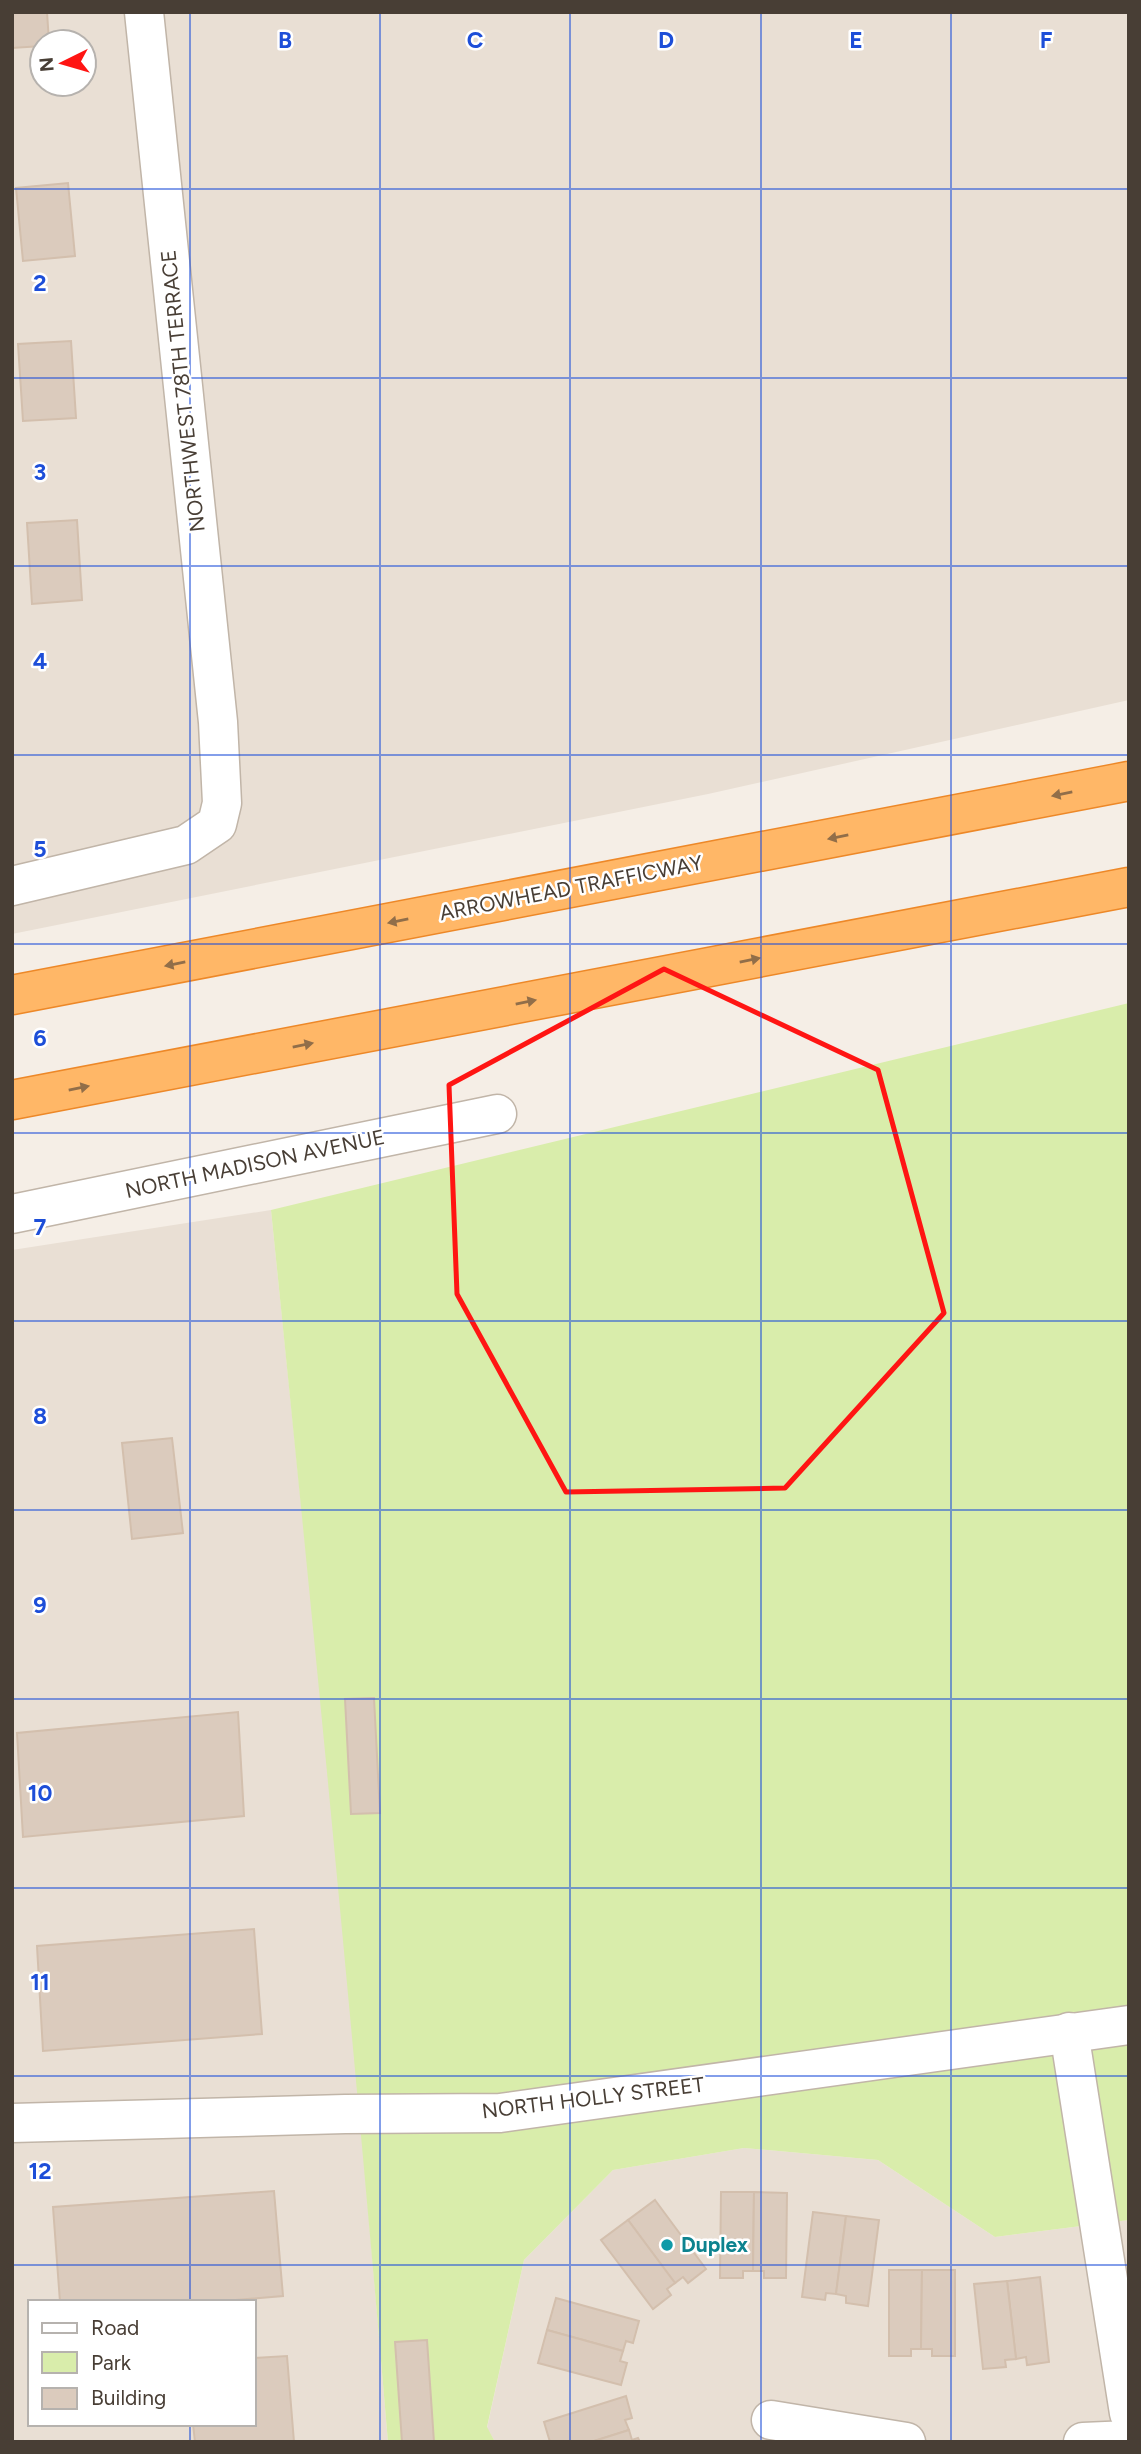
<svg xmlns="http://www.w3.org/2000/svg" width="1141" height="2454" viewBox="0 0 1141 2454" font-family="Figtree,sans-serif">
  <style>
    .residential { fill: #e9dfd4; fill-rule: evenodd }
    .green { fill: #d9edab }
    .building { fill: #dbcbbd; stroke: #d3bfad; stroke-width: 2 }
    .lines { fill: none; stroke-linecap: round; stroke-linejoin: round }
    .street-casing { stroke: #c1b5a8; stroke-width: 41 }
    .highway-casing { stroke: #ed8828; stroke-width: 41 }
    .street { stroke: #fff; stroke-width: 38 }
    .highway { stroke: #ffb767; stroke-width: 38 }
    .oneway { fill: #916e49 }
    .marked { fill: none; stroke: #ff1513; stroke-width: 5; stroke-linejoin: round }
    .grid { fill: none; stroke: #1d4ed8; stroke-width: 2; stroke-opacity: 0.55 }
    .culture-dot { fill: #0f9aa8; stroke: #fff; stroke-width: 2.5 }
    .labels { text-anchor: middle; stroke-width: 5; stroke-linejoin: round; paint-order: stroke }
    .street-label { font-size: 21px; fill: #483e35; stroke: #fff }
    .culture-label { font-size: 21px; font-weight: bold; fill: #0d838f; stroke: #fff; text-anchor: start }
    .grid-label { font-size: 23px; text-anchor: middle; font-weight: bold; fill: #1d4ed8; stroke: #fff; stroke-width: 5; stroke-linejoin: round; paint-order: stroke }
  </style>
  <rect width="100%" height="100%" fill="#f5eee6"/>
  <g class="residential">
    <path d="M12 12H1129V700L708 794 12 934ZM42 42H84V84H42Z"/>
    <path d="M271 1210 321 1697 360 2114 388 2442H12V1250ZM30 2302H254V2424H30Z"/>
    <polygon points="744,2148 878,2160 995,2237 1129,2220 1129,2442 495,2442 487,2428 524,2260 613,2170"/>
  </g>
  <path class="green" d="M1129 1003V2220L995 2237 878 2160 744 2148 613 2170 524 2260 487 2427 495 2442H388C353 2031 313 1620 271 1210Z"/>
  <g class="building">
    <polygon points="12,12 47,12 49,42 42,42 42,46 12,48"/>
    <polygon points="68,183 75,256 23,261 16,188"/>
    <polygon points="71,341 76,418 23,421 18,344"/>
    <polygon points="77,520 82,600 32,604 27,523"/>
    <polygon points="172,1438 183,1533 132,1539 122,1443"/>
    <polygon points="374,1698 380,1813 351,1814 345,1699"/>
    <polygon points="238,1712 244,1816 23,1837 17,1733"/>
    <polygon points="254,1929 262,2034 43,2051 37,1946"/>
    <polygon points="274,2191 283,2296 212,2302 60,2302 53,2207"/>
    <polygon points="721,2192 754,2192 753,2271 743,2271 743,2278 720,2278"/>
    <polygon points="754,2192 787,2193 786,2278 764,2278 764,2271 753,2271"/>
    <polygon points="655,2200 706,2269 688,2283 683,2277 675,2283 628,2220"/>
    <polygon points="813,2212 846,2216 836,2294 826,2293 825,2300 802,2297"/>
    <polygon points="846,2216 879,2220 868,2306 846,2303 846,2296 836,2294"/>
    <polygon points="628,2220 675,2283 667,2289 671,2295 653,2309 601,2240"/>
    <polygon points="889,2270 922,2270 921,2349 911,2349 911,2356 889,2356"/>
    <polygon points="922,2270 955,2270 955,2356 932,2356 932,2349 921,2349"/>
    <polygon points="1040,2277 1049,2362 1027,2365 1026,2357 1016,2359 1007,2281"/>
    <polygon points="1007,2281 1016,2359 1005,2360 1006,2367 983,2369 974,2284"/>
    <polygon points="556,2298 639,2321 633,2343 626,2341 623,2351 547,2330"/>
    <polygon points="547,2330 623,2351 620,2361 627,2363 621,2385 538,2363"/>
    <polygon points="427,2340 434,2442 402,2442 395,2342"/>
    <polygon points="287,2356 294,2442 195,2442 193,2424 254,2424 254,2358"/>
    <polygon points="626,2396 632,2418 625,2420 629,2430 591,2442 550,2442 544,2422"/>
    <polygon points="629,2430 632,2440 638,2438 640,2442 591,2442"/>
  </g>
  <g class="lines">
    <defs>
      <g id="street">
        <polyline points="12,886 186,845 217,824 222,803 218,722 144,12"/>
        <polyline points="12,1214 497,1114"/>
        <polyline points="1069,2032 1129,2413"/>
        <polyline points="12,2123 345,2114 500,2113 1129,2025"/>
        <polyline points="771,2420 906,2442"/>
        <polyline points="1083,2442 1129,2440"/>
      </g>
      <g id="highway">
        <polyline points="12,995 1129,781"/>
        <polyline points="12,1100 1129,887"/>
      </g>
    </defs>
    <use href="#street" class="street-casing"/>
    <use href="#highway" class="highway-casing"/>
    <use href="#street" class="street"/>
    <use href="#highway" class="highway"/>
  </g>
  <defs><path id="oneway-solid" d="M-6-.8H1V-3.2L6.5 0L1 3.2V.8H-6Z" transform="scale(1.75)"/></defs>
  <g class="oneway">
    <use href="#oneway-solid" transform="translate(1062 794) rotate(169)"/>
    <use href="#oneway-solid" transform="translate(838 837) rotate(169)"/>
    <use href="#oneway-solid" transform="translate(398 921) rotate(169)"/>
    <use href="#oneway-solid" transform="translate(750 960) rotate(-11)"/>
    <use href="#oneway-solid" transform="translate(175 964) rotate(169)"/>
    <use href="#oneway-solid" transform="translate(526 1002) rotate(-11)"/>
    <use href="#oneway-solid" transform="translate(303 1045) rotate(-11)"/>
    <use href="#oneway-solid" transform="translate(79 1088) rotate(-11)"/>
  </g>
  <path class="marked" d="M664 969 878 1070 944 1313 785 1488 566 1492 457 1294 449 1085Z"/>
  <path class="grid" d="M190 12V2302M380 12V2442M570 12V2442M761 12V2442M951 12V2442M12 189H1129M12 378H1129M12 566H1129M12 755H1129M12 944H1129M12 1133H1129M12 1321H1129M12 1510H1129M12 1699H1129M12 1888H1129M12 2076H1129M12 2265H1129M190 2424V2442"/>
  <circle class="culture-dot" cx="667" cy="2245" r="7"/>
  <g class="labels">
    <g class="street-label">
      <text transform="translate(183 391) rotate(-96)" y="7">NORTHWEST 78TH TERRACE</text>
      <text transform="translate(571 888) rotate(-11)" y="7">ARROWHEAD TRAFFICWAY</text>
      <text transform="translate(255 1164) rotate(-12)" y="7">NORTH MADISON AVENUE</text>
      <text transform="translate(593 2098) rotate(-7)" y="7">NORTH HOLLY STREET</text>
    </g>
    <g class="culture-label">
      <text x="681" y="2252">Duplex</text>
    </g>
  </g>
  <g class="grid-label">
    <text x="285" y="48">B</text>
    <text x="475" y="48">C</text>
    <text x="666" y="48">D</text>
    <text x="856" y="48">E</text>
    <text x="1046" y="48">F</text>
    <text x="40" y="291">2</text>
    <text x="40" y="480">3</text>
    <text x="40" y="669">4</text>
    <text x="40" y="857">5</text>
    <text x="40" y="1046">6</text>
    <text x="40" y="1235">7</text>
    <text x="40" y="1424">8</text>
    <text x="40" y="1613">9</text>
    <text x="40" y="1801">10</text>
    <text x="40" y="1990">11</text>
    <text x="40" y="2179">12</text>
  </g>
  <rect width="1141" height="2454" fill="none" stroke="#483e35" stroke-width="28"/>
  <rect x="28" y="2300" width="228" height="126" fill="#ffffff" stroke="#b6b2ae" stroke-width="2"/>
  <rect x="42" y="2323" width="35" height="10" fill="#ffffff" stroke="#b6b2ae" stroke-width="2"/>
  <text x="91" y="2335" font-size="21" fill="#483e35">Road</text>
  <rect x="42" y="2352" width="35" height="21" fill="#d9edab" stroke="#b6b2ae" stroke-width="2"/>
  <text x="91" y="2370" font-size="21" fill="#483e35">Park</text>
  <rect x="42" y="2388" width="35" height="21" fill="#dbcbbd" stroke="#b6b2ae" stroke-width="2"/>
  <text x="91" y="2405" font-size="21" fill="#483e35">Building</text>
  <g transform="translate(63 63) rotate(265)"><circle r="33" fill="#ffffff" stroke="#b6b2ae" stroke-width="2"/>
  <path d="M0-5L12 26L0 18L-12 26Z" fill="#ff1513"/>
  <text y="-10" font-size="19" font-weight="bold" text-anchor="middle" fill="#483e35">N</text>
  </g>
</svg>
